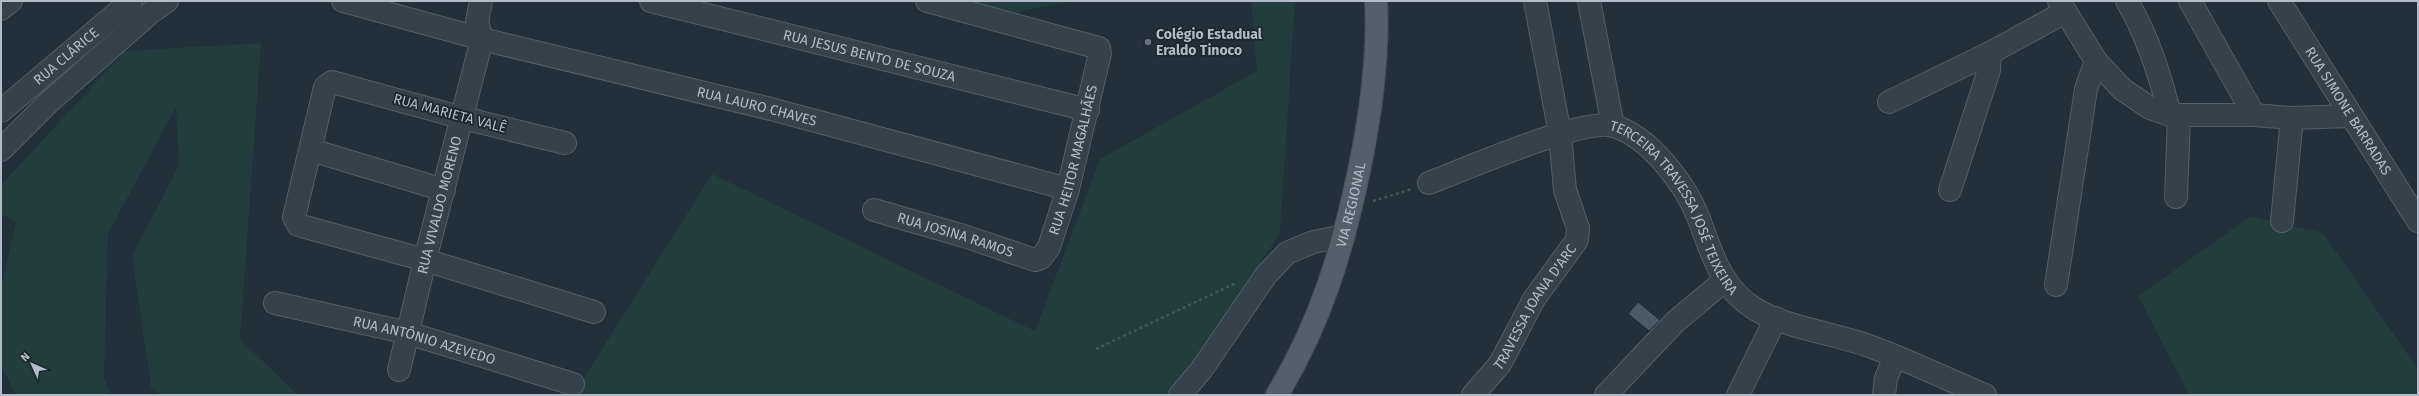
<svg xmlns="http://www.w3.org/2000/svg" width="2419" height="396" viewBox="0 0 2419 396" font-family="'Fira Sans',sans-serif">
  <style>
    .green { fill: #233c3c }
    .building { fill: #4a5a67; stroke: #1c2832 }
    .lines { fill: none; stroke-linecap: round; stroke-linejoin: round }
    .minor-casing { stroke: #535f69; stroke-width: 24 }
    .major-casing { stroke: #414d57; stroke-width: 24 }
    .path { stroke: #415858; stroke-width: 2.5; stroke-dasharray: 3 3; stroke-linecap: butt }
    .minor { stroke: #35414b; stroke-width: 22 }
    .major { stroke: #53606b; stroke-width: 22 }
    .worship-dot { fill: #6b7280; stroke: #1a2630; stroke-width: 1.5 }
    .labels { text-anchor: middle; stroke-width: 3.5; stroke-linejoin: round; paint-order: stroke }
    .poi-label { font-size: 14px; font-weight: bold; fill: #b0bcc7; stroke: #1a2630; text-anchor: start }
    .street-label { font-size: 14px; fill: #b0bcc7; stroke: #1a2630 }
  </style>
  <rect width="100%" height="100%" fill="#21303b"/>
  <g class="green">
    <polygon points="919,1 1072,1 998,16"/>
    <polygon points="1251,1 1295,1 1280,232 1179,395 573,395 712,174 1035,331 1100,159 1257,71"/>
    <polygon points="261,43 240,339 298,395 160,395 151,387 132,256 179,165 176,107 108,234 104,378 111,395 15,395 1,364 1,288 16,222 1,214 1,185 125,51"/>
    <polygon points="2251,216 2323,233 2418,369 2418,395 2189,395 2138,296"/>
  </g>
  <polygon class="building" points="1638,302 1660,320 1649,331 1628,314"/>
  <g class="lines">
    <defs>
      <g id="minor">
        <path id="s1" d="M343 1 482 39 771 109 1068 189"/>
        <polyline points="481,1 477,22 482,39"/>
        <path id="s2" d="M651 1 1088 110"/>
        <polyline points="1589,1 1613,126"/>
        <polyline points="2059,1 2096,61 2122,89 2150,108 2170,115 2254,115 2292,118 2350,116"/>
        <path d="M2127 1C2148 37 2160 75 2170 115"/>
        <polyline points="2190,1 2254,115"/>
        <path id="s3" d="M2279 1 2418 221"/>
        <polyline points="1,9 11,1"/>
        <polyline points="1889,102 1990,53 2065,12"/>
        <path id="s4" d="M1 111 131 1"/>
        <polyline points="565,143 463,118 332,82 325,87 294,217 298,225 425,260 594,312"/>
        <polyline points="1,150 48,103 150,13 167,1"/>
        <polyline points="311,150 444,190"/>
        <path id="s5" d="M1429 183C1463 170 1584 117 1614 126 1650 137 1686 185 1699 219 1712 254 1721 288 1755 309 1784 327 1836 334 1869 346 1908 360 1946 379 1985 395"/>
        <polyline points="1950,190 1989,70 1990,53"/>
        <polyline points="2176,197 2179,115"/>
        <path id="s6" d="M874 210 964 236 1035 260 1041 258 1049 247 1068 189 1100 53 1099 48 927 1"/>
        <polyline points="2282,221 2292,118"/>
        <polyline points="2056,285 2086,89 2096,61"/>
        <path id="s7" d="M275 303 408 333 573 384"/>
        <path id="s8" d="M399 370 425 260 482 39"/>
        <polyline points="1180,395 1202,369 1266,275 1287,253 1313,242 1344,236"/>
        <path id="s9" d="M1473 395 1500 364 1534 299 1577 240 1578 228 1565 190 1560 134 1535 1"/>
        <polyline points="1606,395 1675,322 1724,281"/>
        <polyline points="1738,395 1776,318"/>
        <polyline points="1884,395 1886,378 1895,357"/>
      </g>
      <g id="major">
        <path id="s10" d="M1277 395C1321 322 1343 249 1360 166 1371 112 1379 56 1376 1"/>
      </g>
    </defs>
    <use href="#minor" class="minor-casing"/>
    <use href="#major" class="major-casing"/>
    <g class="path">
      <polyline points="1373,201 1412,189"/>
      <polyline points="1096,349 1236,283"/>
    </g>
    <use href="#minor" class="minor"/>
    <use href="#major" class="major"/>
  </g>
  <circle class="worship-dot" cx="1148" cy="42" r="4"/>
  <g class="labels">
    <g class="poi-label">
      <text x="1156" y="39">Colégio Estadual<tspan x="1156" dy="16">Eraldo Tinoco</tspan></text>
    </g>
    <g class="street-label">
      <text dy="5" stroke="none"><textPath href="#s4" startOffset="85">RUA CLÁRICE</textPath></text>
      <text dy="5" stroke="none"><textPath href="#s2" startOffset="225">RUA JESUS BENTO DE SOUZA</textPath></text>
      <text dy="5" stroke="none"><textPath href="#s1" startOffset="427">RUA LAURO CHAVES</textPath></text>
      <text dy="5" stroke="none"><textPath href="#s3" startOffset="130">RUA SIMONE BARRADAS</textPath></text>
      <text transform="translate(450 113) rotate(15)" y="5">RUA MARIETA VALÊ</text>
      <text dy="5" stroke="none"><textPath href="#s6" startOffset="279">RUA HEITOR MAGALHÃES</textPath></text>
      <text dy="5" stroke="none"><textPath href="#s10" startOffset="205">VIA REGIONAL</textPath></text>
      <text dy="5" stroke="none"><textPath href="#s8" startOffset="170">RUA VIVALDO MORENO</textPath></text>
      <text dy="5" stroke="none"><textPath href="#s5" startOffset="299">TERCEIRA TRAVESSA JOSÉ TEIXEIRA</textPath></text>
      <text dy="5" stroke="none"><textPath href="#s6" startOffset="85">RUA JOSINA RAMOS</textPath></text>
      <text dy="5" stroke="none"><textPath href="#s9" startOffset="108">TRAVESSA JOANA D'ARC</textPath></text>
      <text dy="5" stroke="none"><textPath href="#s7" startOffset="154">RUA ANTÔNIO AZEVEDO</textPath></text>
    </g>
  </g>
  <rect width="2419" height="396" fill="none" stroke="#b0bcc7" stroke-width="4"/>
  <g transform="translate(32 364) rotate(315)" stroke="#1a2630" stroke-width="3" paint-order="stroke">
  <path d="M0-3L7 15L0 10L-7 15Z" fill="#b0bcc7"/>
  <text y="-6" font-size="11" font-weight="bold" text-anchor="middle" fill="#b0bcc7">N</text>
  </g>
</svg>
